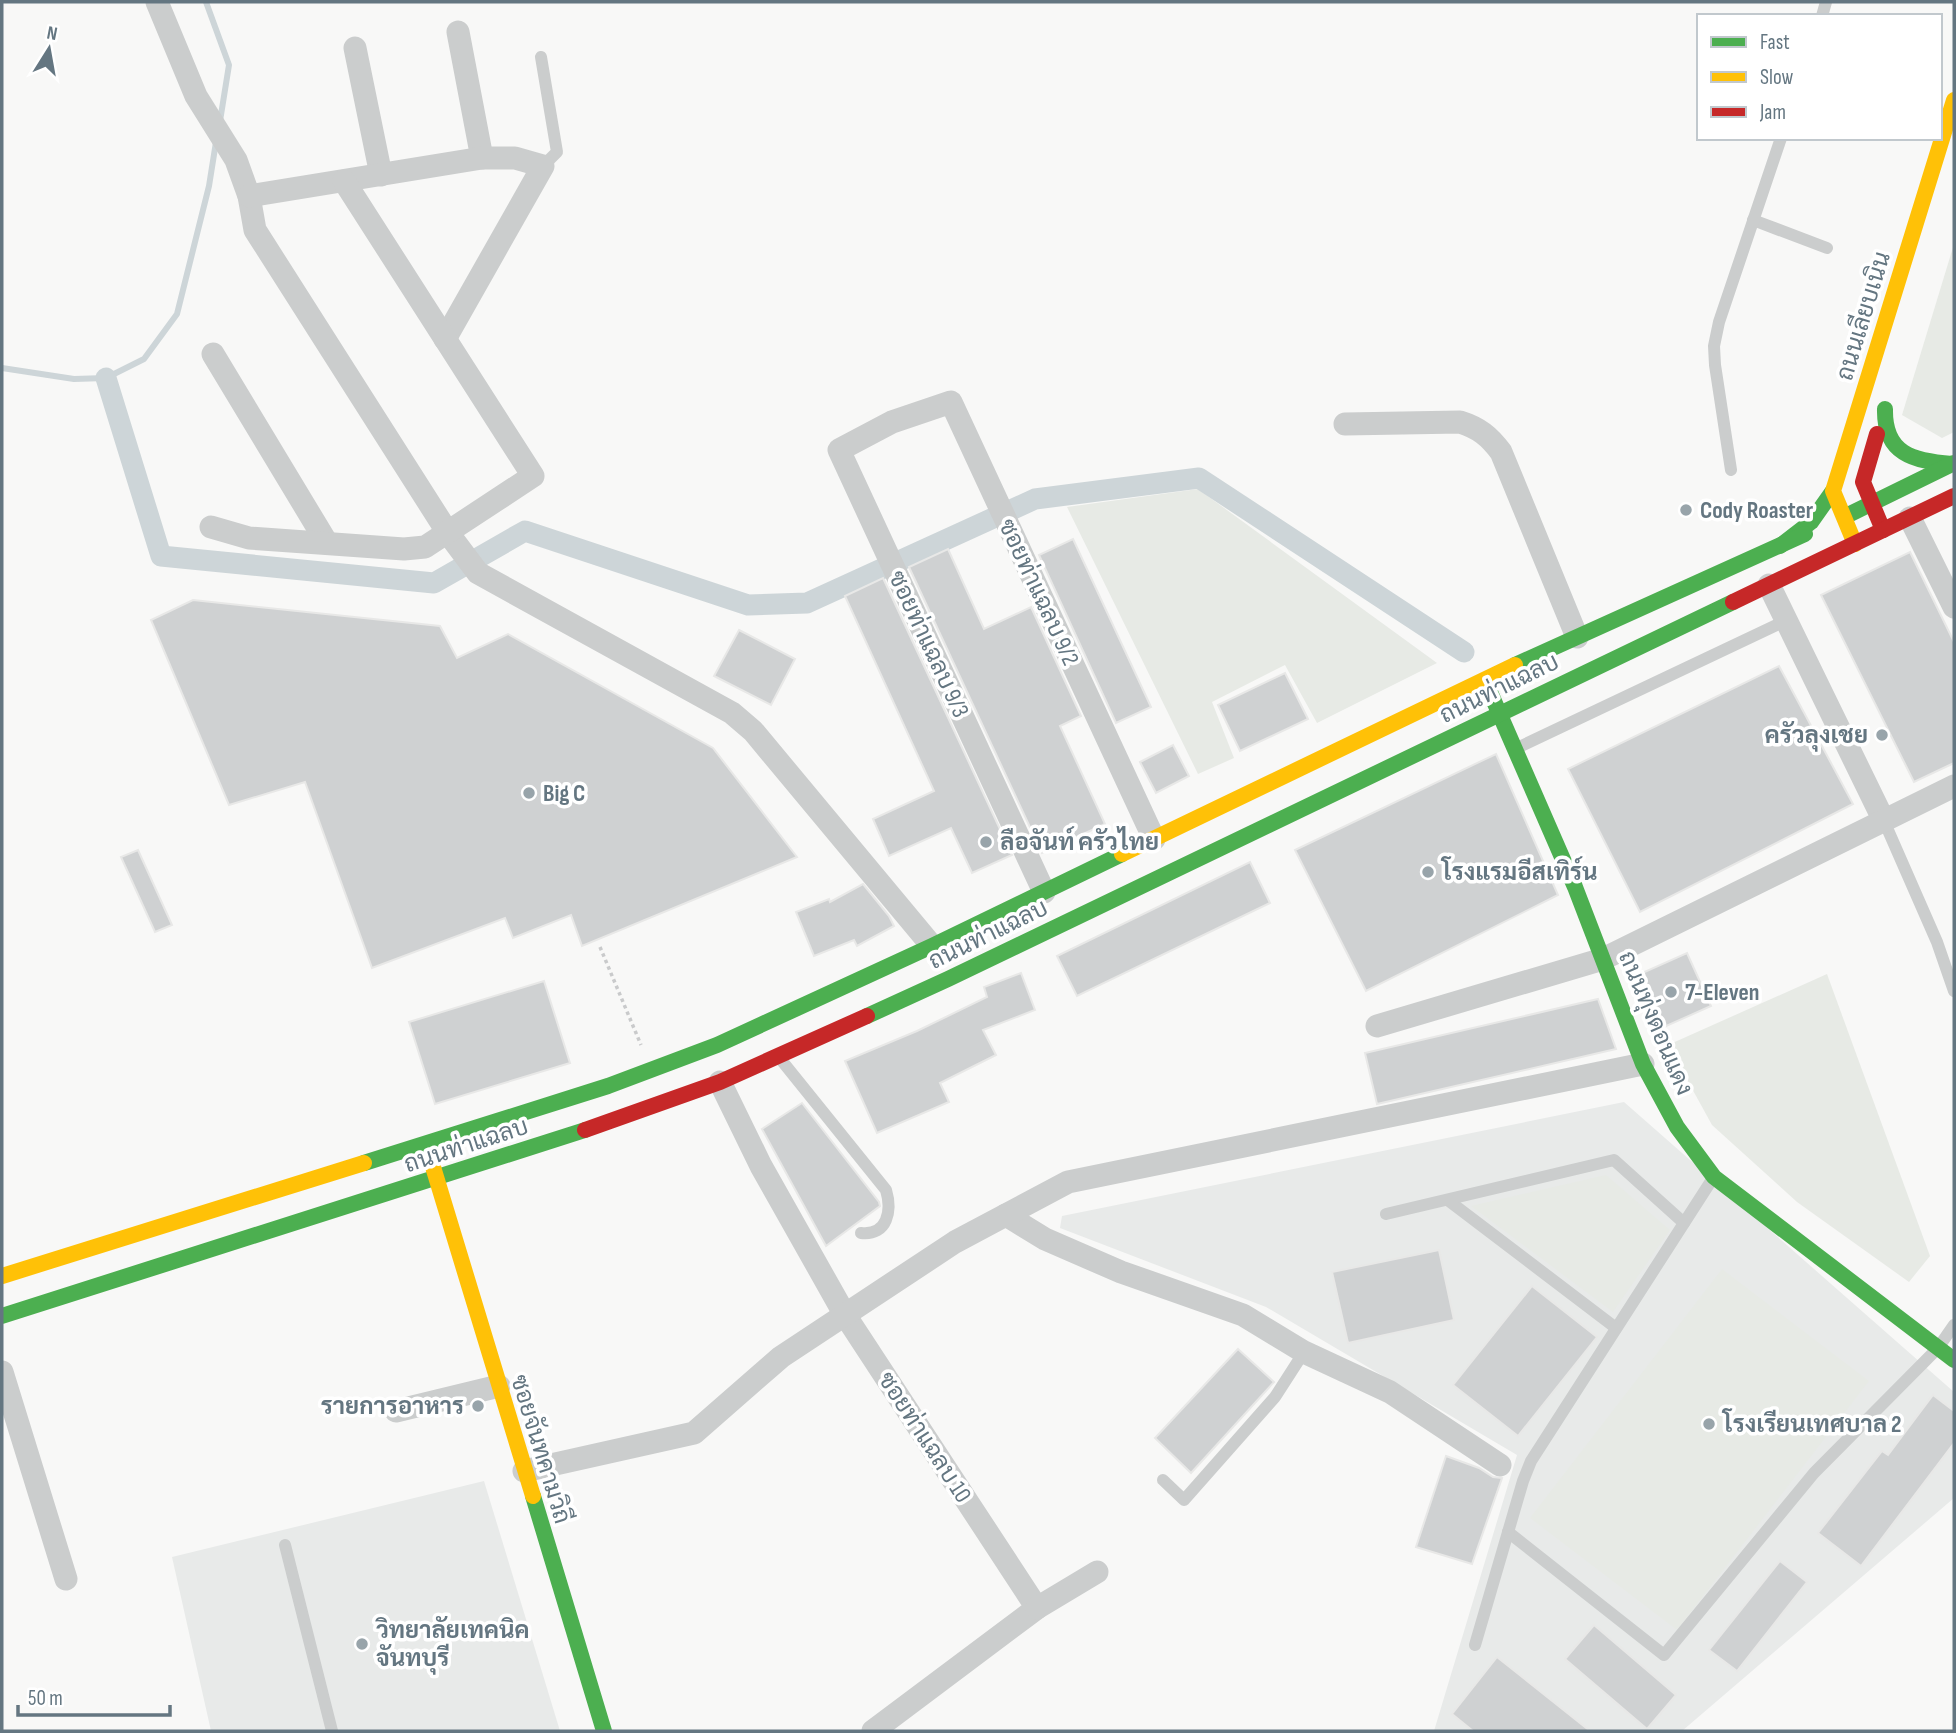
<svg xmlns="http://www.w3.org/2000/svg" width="1956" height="1733" viewBox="0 0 1956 1733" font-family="'Sofia Sans Condensed',Sarabun,sans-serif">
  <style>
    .built { fill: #e8eae9 }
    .green { fill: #e7eae5 }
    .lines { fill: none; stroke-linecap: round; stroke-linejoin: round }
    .stream { stroke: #cdd5d8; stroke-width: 6 }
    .canal { stroke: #cdd5d8; stroke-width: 21 }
    .building { fill: #cfd1d2; stroke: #e8e8e7; stroke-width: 2 }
    .path { stroke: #c9cacb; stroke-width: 3.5; stroke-dasharray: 3.5 3.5; stroke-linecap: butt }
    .lane { stroke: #cbcdcd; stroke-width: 12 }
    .street { stroke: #cbcdcd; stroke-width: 23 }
    .fast { stroke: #4caf50; stroke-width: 16 }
    .slow { stroke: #ffc107; stroke-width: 16 }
    .jam { stroke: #c62828; stroke-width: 16 }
    .poi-dot { fill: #98a4aa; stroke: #fff; stroke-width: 2.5 }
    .labels { text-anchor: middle; stroke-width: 7; stroke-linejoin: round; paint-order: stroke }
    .street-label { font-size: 24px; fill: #647681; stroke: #fff }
    .poi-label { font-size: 24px; font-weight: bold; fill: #647681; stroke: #fff; text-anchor: start }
  </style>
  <rect width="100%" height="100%" fill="#f8f8f7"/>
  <g class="built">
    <polygon points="1624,1102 1954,1392 1954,1498 1682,1731 1434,1731 1517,1455 1266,1307 1060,1228 1062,1216"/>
    <polygon points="484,1481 560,1731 211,1731 172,1557"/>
  </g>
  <g class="green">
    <polygon points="1954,244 1954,432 1942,438 1902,415"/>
    <polygon points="1198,489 1437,663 1317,723 1285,665 1212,702 1234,758 1198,774 1067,507"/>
    <polygon points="1827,974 1930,1256 1909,1282 1797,1202 1712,1125 1668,1045"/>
    <polygon points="1606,1175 1670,1230 1613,1312 1471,1206"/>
    <polygon points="1722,1269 1869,1381 1677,1630 1530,1518"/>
  </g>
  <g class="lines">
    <g class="stream">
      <polyline points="206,2 229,65 220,121"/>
      <polyline points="2,368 74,379 106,378 144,359 177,314 209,186 216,142"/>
    </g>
    <polyline class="canal" points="106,378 161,556 434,583 525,531 748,605 807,603 1035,499 1199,478 1464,652"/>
  </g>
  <g class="building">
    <polygon points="1073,539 1151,707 1116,723 1039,555"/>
    <polygon points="948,549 984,629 1031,607 1081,716 1060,726 1105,824 1042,853 909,567"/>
    <polygon points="1910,552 1954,642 1954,763 1914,782 1821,595"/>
    <polygon points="883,578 1012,855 972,873 951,828 889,856 873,819 934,791 845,596"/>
    <polygon points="193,600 440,626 457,658 508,634 713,748 797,857 582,946 571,915 513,938 505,918 372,968 305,782 229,805 151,620"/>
    <polygon points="739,630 795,659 771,705 714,676"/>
    <polygon points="1779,666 1853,804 1640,912 1568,769"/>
    <polygon points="1285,673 1308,719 1240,751 1218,705"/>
    <polygon points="1173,745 1189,776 1156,793 1140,762"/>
    <polygon points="1496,754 1558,895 1366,991 1295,850"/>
    <polygon points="138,850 172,925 155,932 121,857"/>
    <polygon points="1250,862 1270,903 1077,996 1057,956"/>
    <polygon points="863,884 889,916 894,926 857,946 854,940 814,956 796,912 829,899 830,902"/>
    <polygon points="1687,953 1711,1006 1655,1031 1631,978"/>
    <polygon points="1021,973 1035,1010 983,1030 996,1055 940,1083 949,1102 877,1133 845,1061 917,1031 987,997 984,987"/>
    <polygon points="544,981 570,1063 435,1104 409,1022"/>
    <polygon points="1598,999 1616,1049 1377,1104 1365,1053"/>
    <polygon points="802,1103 879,1202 880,1206 826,1246 762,1129"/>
    <polygon points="1439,1250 1454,1320 1348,1343 1332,1272"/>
    <polygon points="1532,1286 1597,1337 1518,1436 1453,1385"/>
    <polygon points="1238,1349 1274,1382 1191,1473 1155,1438"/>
    <polygon points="1933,1395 1954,1411 1954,1443 1861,1566 1818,1533 1882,1451 1888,1455"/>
    <polygon points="1446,1456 1479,1468 1493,1477 1502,1478 1472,1564 1416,1547"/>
    <polygon points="1780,1561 1807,1582 1737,1671 1709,1650"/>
    <polygon points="1594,1625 1676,1695 1647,1729 1565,1659"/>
    <polygon points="1497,1657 1590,1731 1473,1731 1452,1714"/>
  </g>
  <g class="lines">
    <polyline class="path" points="600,947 641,1045"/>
    <g class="lane">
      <polyline points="1822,16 1826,2"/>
      <polyline points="541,57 557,152 543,166"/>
      <polyline points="1753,220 1827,248"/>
      <polyline points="1731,470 1715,365 1714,346 1719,322 1781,138"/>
      <polyline points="1515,749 1787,620"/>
      <polyline points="1884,821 1937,942 1954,991"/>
      <path d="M778 1056 886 1190C892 1210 888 1236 861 1233"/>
      <polyline points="1449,1201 1616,1328"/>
      <polyline points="1386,1214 1614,1160 1684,1223"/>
      <polyline points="1163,1480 1184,1500 1275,1397 1304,1352"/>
      <polyline points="1508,1532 1664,1655 1814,1473 1938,1348 1954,1325"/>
      <polyline points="285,1545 332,1731"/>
      <polyline points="1475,1645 1523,1481 1531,1461 1713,1178"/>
    </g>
    <g class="street">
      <polyline points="157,2 196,96 236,160 249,196 255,230 448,533 478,573 732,713 753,731 932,946"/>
      <polyline points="458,32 482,158"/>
      <polyline points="355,48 381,175"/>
      <polyline points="249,196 482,158 515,158 543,166 445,339"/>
      <polyline points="213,354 327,543"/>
      <path d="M1345 424 1460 422C1479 428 1489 436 1501 452L1577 637"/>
      <polyline points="1910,518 1954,607"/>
      <polyline points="211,527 249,538 404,549 425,547 533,476 344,181"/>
      <polyline points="1769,585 1884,821"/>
      <polyline points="1044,892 839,450 892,422 951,402 1154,839"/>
      <polyline points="1377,1026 1603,959 1954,786"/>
      <polyline points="720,1082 761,1166 845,1315 1037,1608 873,1731"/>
      <polyline points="1006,1215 1045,1239 1121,1272 1243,1315 1304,1352 1390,1392 1500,1465"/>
      <polyline points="2,1372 66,1579"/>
      <polyline points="396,1411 499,1386"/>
      <polyline points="524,1471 694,1433 781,1357 955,1242 1068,1182 1643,1064"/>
      <polyline points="1037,1608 1097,1572"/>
    </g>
    <g class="fast">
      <path d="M1885 409C1884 454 1913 461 1952 464"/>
      <polyline points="1848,515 1954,463"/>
      <polyline points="1780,546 1811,522 1833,491"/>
      <polyline points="1515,665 1805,534"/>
      <polyline points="1490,692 1575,887 1643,1064 1677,1127 1714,1177 1954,1360"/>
      <polyline points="867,1016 948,979 1733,602"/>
      <polyline points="364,1163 608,1086 717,1045 932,946 1122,854"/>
      <polyline points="2,1316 585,1130"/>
      <polyline points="533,1496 604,1731"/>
    </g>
    <g class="slow">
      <polyline points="1855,544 1833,491 1954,100"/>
      <polyline points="1122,854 1515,665"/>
      <polyline points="430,1157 533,1496"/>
      <polyline points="2,1276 364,1163"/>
    </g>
    <g class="jam">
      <polyline points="1877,434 1863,482 1883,530"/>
      <polyline points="1733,602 1954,496"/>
      <polyline points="585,1130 720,1082 867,1016"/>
    </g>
  </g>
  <g class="poi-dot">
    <circle cx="1686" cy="510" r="7"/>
    <circle cx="1882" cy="735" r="7"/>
    <circle cx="529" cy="793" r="7"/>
    <circle cx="986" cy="842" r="7"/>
    <circle cx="1428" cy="872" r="7"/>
    <circle cx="1671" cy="992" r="7"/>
    <circle cx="478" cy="1406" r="7"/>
    <circle cx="1709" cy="1424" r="7"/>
    <circle cx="362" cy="1644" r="7"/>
  </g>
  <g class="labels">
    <g class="street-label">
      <text transform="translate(1863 316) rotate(-73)" y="8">ถนนเลียบเนิน</text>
      <text transform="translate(1039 592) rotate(65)" y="8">ซอยท่าแฉลบ 9/2</text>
      <text transform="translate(929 644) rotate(65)" y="8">ซอยท่าแฉลบ 9/3</text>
      <text transform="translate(1499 688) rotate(-26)" y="8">ถนนท่าแฉลบ</text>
      <text transform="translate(988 934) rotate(-26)" y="8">ถนนท่าแฉลบ</text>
      <text transform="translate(1656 1023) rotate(67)" y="8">ถนนทุ่งดอนแดง</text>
      <text transform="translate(466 1145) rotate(-18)" y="8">ถนนท่าแฉลบ</text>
      <text transform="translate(925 1437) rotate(57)" y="8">ซอยท่าแฉลบ 10</text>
      <text transform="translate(541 1449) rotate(73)" y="8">ซอยจันทคามวิถี</text>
    </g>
    <g class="poi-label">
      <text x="1700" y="518">Cody Roaster</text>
      <text x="1868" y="743" text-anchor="end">ครัวลุงเชย</text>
      <text x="543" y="801">Big C</text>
      <text x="1000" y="850">ลือจันท์ ครัวไทย</text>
      <text x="1442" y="880">โรงแรมอีสเทิร์น</text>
      <text x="1685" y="1000">7-Eleven</text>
      <text x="464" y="1414" text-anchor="end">รายการอาหาร</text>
      <text x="1723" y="1432">โรงเรียนเทศบาล 2</text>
      <text x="376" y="1638">วิทยาลัยเทคนิค<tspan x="376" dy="28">จันทบุรี</tspan></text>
    </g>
  </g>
  <rect width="1956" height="1733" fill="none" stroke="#647681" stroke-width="7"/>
  <rect x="1697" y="14" width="245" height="126" fill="#ffffff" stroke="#c1c8cd" stroke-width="2"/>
  <rect x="1711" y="37" width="35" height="10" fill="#4caf50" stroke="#c1c8cd" stroke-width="2"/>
  <text x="1760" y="49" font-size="21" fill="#647681">Fast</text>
  <rect x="1711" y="72" width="35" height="10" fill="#ffc107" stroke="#c1c8cd" stroke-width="2"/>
  <text x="1760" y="84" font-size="21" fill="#647681">Slow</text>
  <rect x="1711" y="107" width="35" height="10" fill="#c62828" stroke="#c1c8cd" stroke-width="2"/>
  <text x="1760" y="119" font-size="21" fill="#647681">Jam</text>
  <g transform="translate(49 49) rotate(11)" stroke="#ffffff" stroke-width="5" paint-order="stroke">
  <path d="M0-5L12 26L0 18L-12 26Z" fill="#647681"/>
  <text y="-10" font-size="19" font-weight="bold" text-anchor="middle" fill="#647681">N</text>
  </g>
  <path d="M18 1705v10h152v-10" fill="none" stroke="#647681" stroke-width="3.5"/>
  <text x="28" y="1705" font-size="21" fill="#647681" stroke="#ffffff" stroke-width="5" paint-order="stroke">50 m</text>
</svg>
